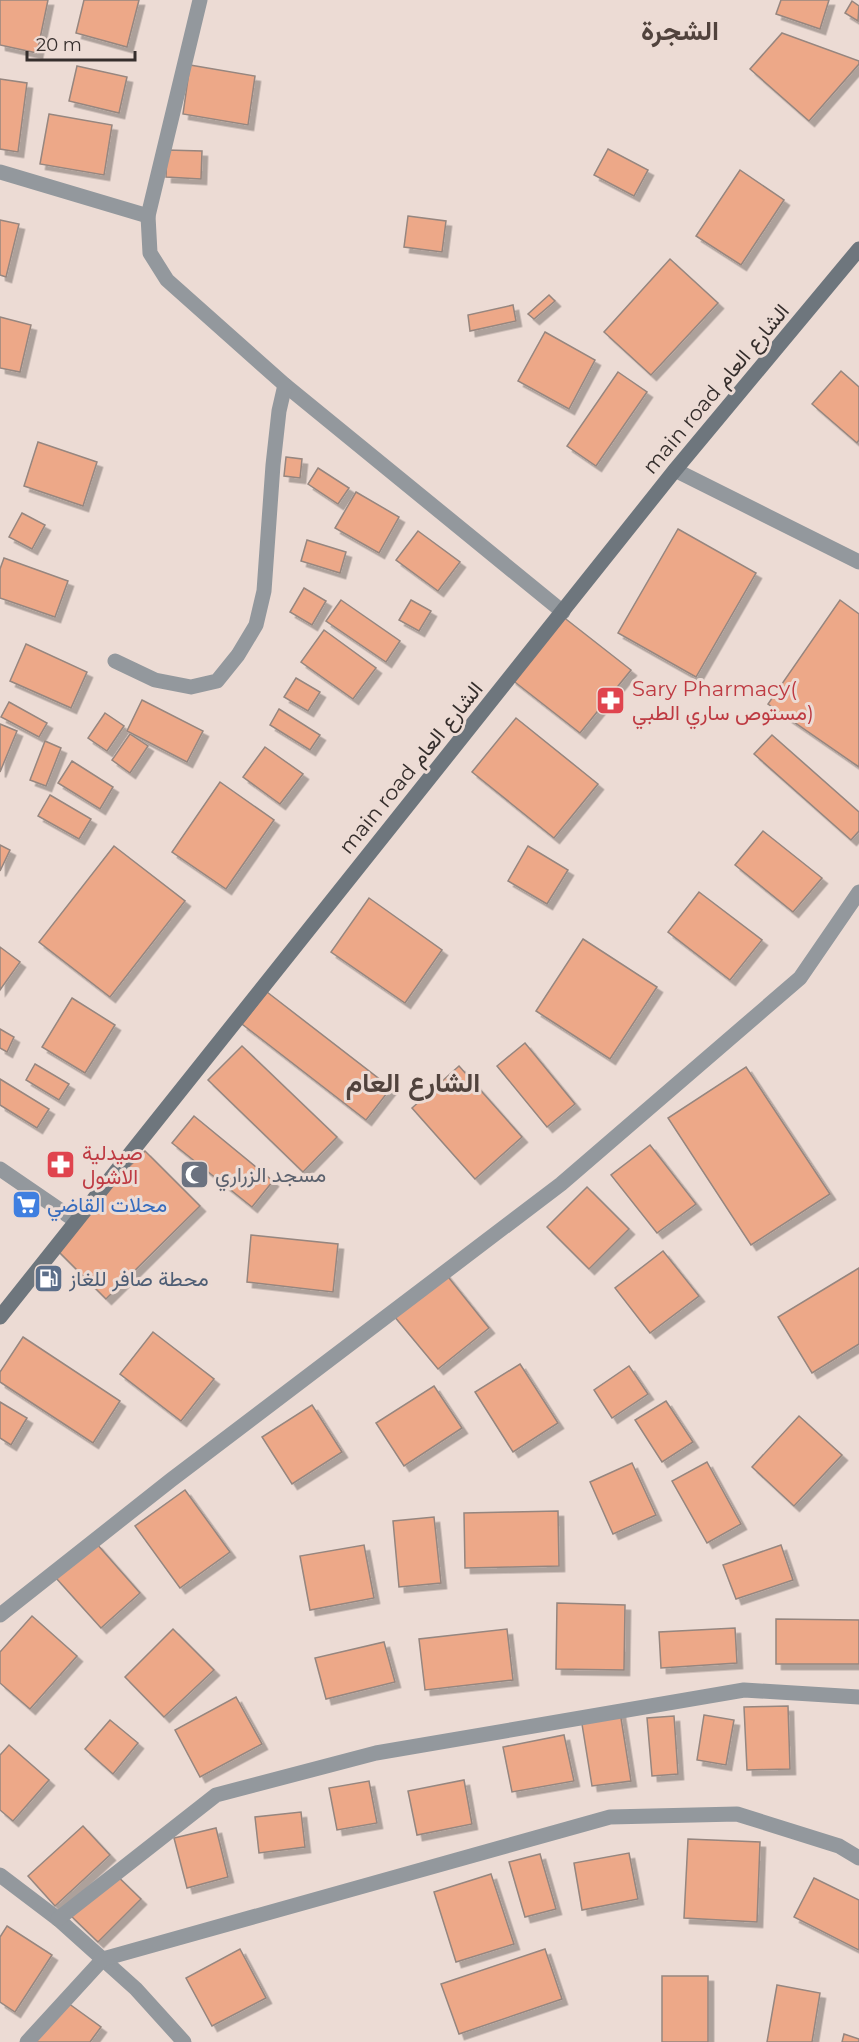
<svg xmlns="http://www.w3.org/2000/svg" width="859" height="2042" viewBox="0 0 859 2042" font-family="Montserrat,Vazirmatn,sans-serif">
  <style>
    .building { fill: #eda888; stroke: #96867f; stroke-width: 1.5; filter: url(#shadow) }
    .lines { fill: none; stroke-linecap: round; stroke-linejoin: round }
    .minor { stroke: #93989d; stroke-width: 15 }
    .tertiary { stroke: #93989d; stroke-width: 15 }
    .secondary { stroke: #6e767d; stroke-width: 15 }
    .labels { text-anchor: middle; stroke-width: 6; stroke-linejoin: round; paint-order: stroke }
    .street-label { font-size: 21px; fill: #352e2c; stroke: #ecdbd4 }
    .health-label { font-size: 21px; fill: #be3a42; stroke: #ecdbd4; text-anchor: start }
    .worship-label { font-size: 21px; fill: #5b616d; stroke: #ecdbd4; text-anchor: start }
    .shop-label { font-size: 21px; fill: #366cbe; stroke: #ecdbd4; text-anchor: start }
    .service-label { font-size: 21px; fill: #4e5e75; stroke: #ecdbd4; text-anchor: start }
    .district-label { font-size: 27px; font-weight: bold; fill: #51433d; stroke: #ecdbd4 }
  </style>
  <defs>
    <filter id="shadow"><feDropShadow dx="5.5" dy="5.5" stdDeviation="0" flood-color="#0004"/></filter>
  </defs>
  <rect width="100%" height="100%" fill="#ecdbd4"/>
  <g class="building">
    <polygon points="0,0 48,0 37,53 0,45"/>
    <polygon points="84,0 139,0 127,47 76,33"/>
    <polygon points="781,0 829,0 820,29 776,14"/>
    <polygon points="852,1 859,6 858,21 845,13"/>
    <polygon points="782,33 859,61 859,64 809,121 750,69"/>
    <polygon points="190,65 255,76 248,125 183,114"/>
    <polygon points="77,66 127,77 119,113 69,101"/>
    <polygon points="0,79 27,83 18,152 0,149"/>
    <polygon points="49,114 112,125 104,175 40,164"/>
    <polygon points="608,149 648,170 634,196 594,175"/>
    <polygon points="167,150 202,151 201,179 166,177"/>
    <polygon points="740,170 784,200 741,265 696,236"/>
    <polygon points="408,216 446,221 442,252 404,247"/>
    <polygon points="0,220 19,224 6,277 0,275"/>
    <polygon points="670,259 718,303 651,375 604,332"/>
    <polygon points="549,295 555,301 534,319 528,314"/>
    <polygon points="513,305 516,321 470,331 468,315"/>
    <polygon points="0,317 31,325 20,372 0,368"/>
    <polygon points="545,332 595,360 569,409 518,381"/>
    <polygon points="841,371 859,387 859,440 857,443 812,404"/>
    <polygon points="618,372 647,392 596,466 567,446"/>
    <polygon points="38,442 97,462 83,506 24,486"/>
    <polygon points="286,457 302,459 300,478 284,476"/>
    <polygon points="318,468 349,488 338,504 308,484"/>
    <polygon points="356,492 399,517 379,553 335,528"/>
    <polygon points="22,513 45,525 32,549 9,537"/>
    <polygon points="678,529 756,573 696,677 618,633"/>
    <polygon points="418,531 460,562 438,591 396,560"/>
    <polygon points="307,540 346,552 340,573 301,561"/>
    <polygon points="4,558 68,581 55,617 0,598 0,569"/>
    <polygon points="304,588 326,601 312,625 290,612"/>
    <polygon points="341,600 400,641 386,662 326,621"/>
    <polygon points="411,600 431,611 419,631 399,620"/>
    <polygon points="840,600 859,614 859,767 768,704"/>
    <polygon points="562,616 631,670 580,733 511,679"/>
    <polygon points="324,630 376,668 353,699 301,662"/>
    <polygon points="26,644 87,672 71,708 10,681"/>
    <polygon points="296,678 320,692 308,711 284,697"/>
    <polygon points="142,700 203,731 187,762 127,731"/>
    <polygon points="9,702 47,723 39,737 1,717"/>
    <polygon points="279,709 320,735 310,750 270,725"/>
    <polygon points="105,713 124,726 107,751 88,738"/>
    <polygon points="516,718 598,784 554,838 472,772"/>
    <polygon points="0,724 17,731 0,772"/>
    <polygon points="130,734 148,746 130,773 112,760"/>
    <polygon points="772,735 859,812 859,831 851,840 754,754"/>
    <polygon points="45,741 61,748 46,786 30,780"/>
    <polygon points="265,747 303,774 280,804 243,777"/>
    <polygon points="72,761 113,787 100,809 58,783"/>
    <polygon points="220,782 274,820 226,889 172,852"/>
    <polygon points="50,795 91,819 79,839 38,816"/>
    <polygon points="763,831 822,878 793,912 735,865"/>
    <polygon points="0,845 10,850 0,871"/>
    <polygon points="114,846 185,901 110,997 39,942"/>
    <polygon points="528,846 568,870 547,904 508,881"/>
    <polygon points="699,892 762,940 730,980 668,932"/>
    <polygon points="369,898 442,950 405,1003 331,952"/>
    <polygon points="583,939 657,987 610,1059 536,1011"/>
    <polygon points="0,947 20,962 0,990"/>
    <polygon points="267,992 391,1088 366,1120 242,1024"/>
    <polygon points="72,998 115,1025 85,1073 42,1047"/>
    <polygon points="0,1029 14,1037 7,1052 0,1048"/>
    <polygon points="525,1043 575,1104 547,1127 497,1066"/>
    <polygon points="242,1046 337,1137 303,1172 208,1080"/>
    <polygon points="35,1064 69,1084 59,1100 26,1080"/>
    <polygon points="459,1066 522,1137 475,1179 412,1108"/>
    <polygon points="746,1067 830,1194 751,1245 668,1118"/>
    <polygon points="0,1079 49,1109 37,1128 0,1105"/>
    <polygon points="194,1116 273,1181 252,1207 172,1143"/>
    <polygon points="650,1145 696,1204 657,1233 611,1175"/>
    <polygon points="145,1151 200,1206 106,1299 51,1244"/>
    <polygon points="587,1187 629,1229 589,1269 547,1227"/>
    <polygon points="251,1235 338,1244 333,1292 247,1282"/>
    <polygon points="663,1251 699,1296 650,1333 615,1288"/>
    <polygon points="441,1268 489,1328 438,1369 389,1310"/>
    <polygon points="859,1268 859,1344 812,1373 778,1317"/>
    <polygon points="153,1332 214,1379 181,1421 120,1374"/>
    <polygon points="23,1337 120,1401 93,1443 0,1382 0,1372"/>
    <polygon points="520,1364 558,1423 513,1452 475,1392"/>
    <polygon points="629,1366 648,1394 612,1418 594,1390"/>
    <polygon points="434,1386 462,1428 404,1466 376,1423"/>
    <polygon points="666,1401 693,1442 662,1462 635,1420"/>
    <polygon points="0,1402 27,1418 11,1445 0,1438"/>
    <polygon points="312,1405 342,1452 292,1484 262,1437"/>
    <polygon points="799,1416 842,1455 794,1506 752,1467"/>
    <polygon points="707,1462 741,1524 707,1543 672,1481"/>
    <polygon points="632,1463 656,1515 613,1534 590,1482"/>
    <polygon points="185,1490 230,1552 180,1588 135,1526"/>
    <polygon points="558,1511 559,1566 465,1568 464,1513"/>
    <polygon points="434,1517 441,1583 399,1587 393,1521"/>
    <polygon points="96,1543 140,1593 101,1628 56,1578"/>
    <polygon points="364,1545 374,1598 310,1610 300,1556"/>
    <polygon points="781,1545 793,1580 736,1599 723,1565"/>
    <polygon points="557,1603 625,1605 624,1670 556,1669"/>
    <polygon points="32,1616 77,1656 30,1709 0,1683 0,1652"/>
    <polygon points="776,1619 859,1620 859,1664 776,1664"/>
    <polygon points="735,1628 737,1663 661,1668 659,1632"/>
    <polygon points="173,1629 214,1670 164,1717 125,1677"/>
    <polygon points="507,1629 513,1680 425,1690 419,1639"/>
    <polygon points="384,1642 395,1682 326,1699 315,1658"/>
    <polygon points="236,1697 262,1744 200,1777 175,1730"/>
    <polygon points="788,1706 790,1769 747,1770 744,1707"/>
    <polygon points="620,1712 631,1781 592,1786 581,1718"/>
    <polygon points="704,1715 734,1720 726,1765 697,1760"/>
    <polygon points="674,1716 678,1774 652,1776 647,1718"/>
    <polygon points="110,1720 138,1743 113,1774 85,1749"/>
    <polygon points="564,1735 574,1781 512,1792 503,1747"/>
    <polygon points="9,1745 49,1780 13,1821 0,1810 0,1755"/>
    <polygon points="464,1780 472,1824 417,1835 408,1791"/>
    <polygon points="369,1781 377,1823 337,1830 329,1788"/>
    <polygon points="301,1812 305,1847 259,1853 255,1817"/>
    <polygon points="83,1826 110,1855 55,1906 28,1876"/>
    <polygon points="216,1828 228,1877 187,1888 174,1838"/>
    <polygon points="688,1839 760,1842 757,1922 684,1918"/>
    <polygon points="629,1853 638,1899 582,1910 574,1863"/>
    <polygon points="540,1854 556,1909 525,1917 509,1862"/>
    <polygon points="111,1870 141,1899 98,1942 69,1914"/>
    <polygon points="491,1874 514,1944 456,1962 434,1892"/>
    <polygon points="814,1878 859,1900 859,1950 794,1917"/>
    <polygon points="7,1926 52,1955 15,2012 0,2002 0,1937"/>
    <polygon points="240,1949 266,1998 212,2026 186,1978"/>
    <polygon points="545,1949 562,1999 459,2034 441,1984"/>
    <rect x="662" y="1976" width="46" height="66"/>
    <polygon points="777,1985 820,1993 812,2042 767,2042"/>
    <polygon points="61,1998 101,2027 90,2042 30,2042"/>
    <polygon points="844,2034 859,2039 859,2042 842,2042"/>
  </g>
  <g class="lines">
    <g class="minor">
      <polyline points="200,0 148,216 150,253 167,280 285,385 563,612"/>
      <polyline points="0,172 148,216"/>
      <polyline points="115,661 155,680 191,687 217,681 238,655 256,625 264,591 273,465 279,411 285,385"/>
      <polyline points="0,1169 76,1221"/>
      <polyline points="0,1615 171,1480 561,1184 800,978 859,892"/>
      <polyline points="0,1875 58,1919 136,1989 184,2042"/>
      <polyline points="58,1919 216,1795 376,1753 744,1690 859,1697"/>
      <polyline points="27,2042 103,1959 610,1817 737,1814 839,1846 859,1858"/>
    </g>
    <polyline class="tertiary" points="675,470 859,562"/>
    <polyline class="secondary" points="0,1317 675,470 859,249"/>
  </g>
  <defs>
    <symbol id="pharmacy-square" viewBox="-11 -11 22 22"><rect x="-9" y="-9" width="18" height="18" rx="4" fill="#e0444e" stroke="#ecdbd4"/><path d="M-2-6h4v4h4v4h-4v4h-4v-4h-4v-4h4Z" fill="#fff"/></symbol>
    <symbol id="mosque-square" viewBox="-11 -11 22 22"><rect x="-9" y="-9" width="18" height="18" rx="4" fill="#6b7280" stroke="#ecdbd4"/><path d="M3.5-4.9A6 6 0 1 0 3.5 4.9A5 5 0 1 1 3.5-4.9Z" fill="#fff"/></symbol>
    <symbol id="supermarket-square" viewBox="-11 -11 22 22"><rect x="-9" y="-9" width="18" height="18" rx="4" fill="#3f7fe0" stroke="#ecdbd4"/><path d="M-6-5.5h2.5l.6 2H6L4.5 2H-2.5L-4.4-4H-6ZM-1.5 3.2a1.3 1.3 0 1 0 .1 0ZM3 3.2a1.3 1.3 0 1 0 .1 0Z" fill="#fff"/></symbol>
    <symbol id="fuel-square" viewBox="-11 -11 22 22"><rect x="-9" y="-9" width="18" height="18" rx="4" fill="#5c6f8a" stroke="#ecdbd4"/><path d="M-5.5-6h7V0h2V4h1.3V-2.5L3-4.5l.8-.8L6-3V5H2.5V1h-1V6h-7ZM-4.2-4.7v3.2H.2V-4.7Z" fill="#fff"/></symbol>
  </defs>
  <g fill-rule="evenodd">
    <use href="#pharmacy-square" x="594" y="684" width="33" height="33"/>
    <use href="#pharmacy-square" x="44" y="1148" width="33" height="33"/>
    <use href="#mosque-square" x="178" y="1158" width="33" height="33"/>
    <use href="#supermarket-square" x="10" y="1188" width="33" height="33"/>
    <use href="#fuel-square" x="32" y="1262" width="33" height="33"/>
  </g>
  <g class="labels">
    <g class="street-label">
      <text transform="translate(716 389) rotate(-50)" y="7">main road الشارع العام</text>
      <text transform="translate(411 768) rotate(-51)" y="7">main road الشارع العام</text>
    </g>
    <g class="health-label">
      <text x="632" y="696">Sary Pharmacy(<tspan x="632" dy="24">مستوص ساري الطبي)</tspan></text>
      <text x="82" y="1160">صيدلية<tspan x="82" dy="24">الاشول</tspan></text>
    </g>
    <g class="worship-label">
      <text x="215" y="1182">مسجد الزراري</text>
    </g>
    <g class="shop-label">
      <text x="47" y="1212">محلات القاضي</text>
    </g>
    <g class="service-label">
      <text x="69" y="1286">محطة صافر للغاز</text>
    </g>
    <g class="district-label">
      <text x="680" y="40">الشجرة</text>
      <text x="413" y="1092">الشارع العام</text>
    </g>
  </g>
  <path d="M27 51v9h108v-9" fill="none" stroke="#352e2c" stroke-width="3"/>
  <text x="36" y="51" font-size="18" fill="#352e2c" stroke="#ecdbd4" stroke-width="4.5" paint-order="stroke">20 m</text>
</svg>
